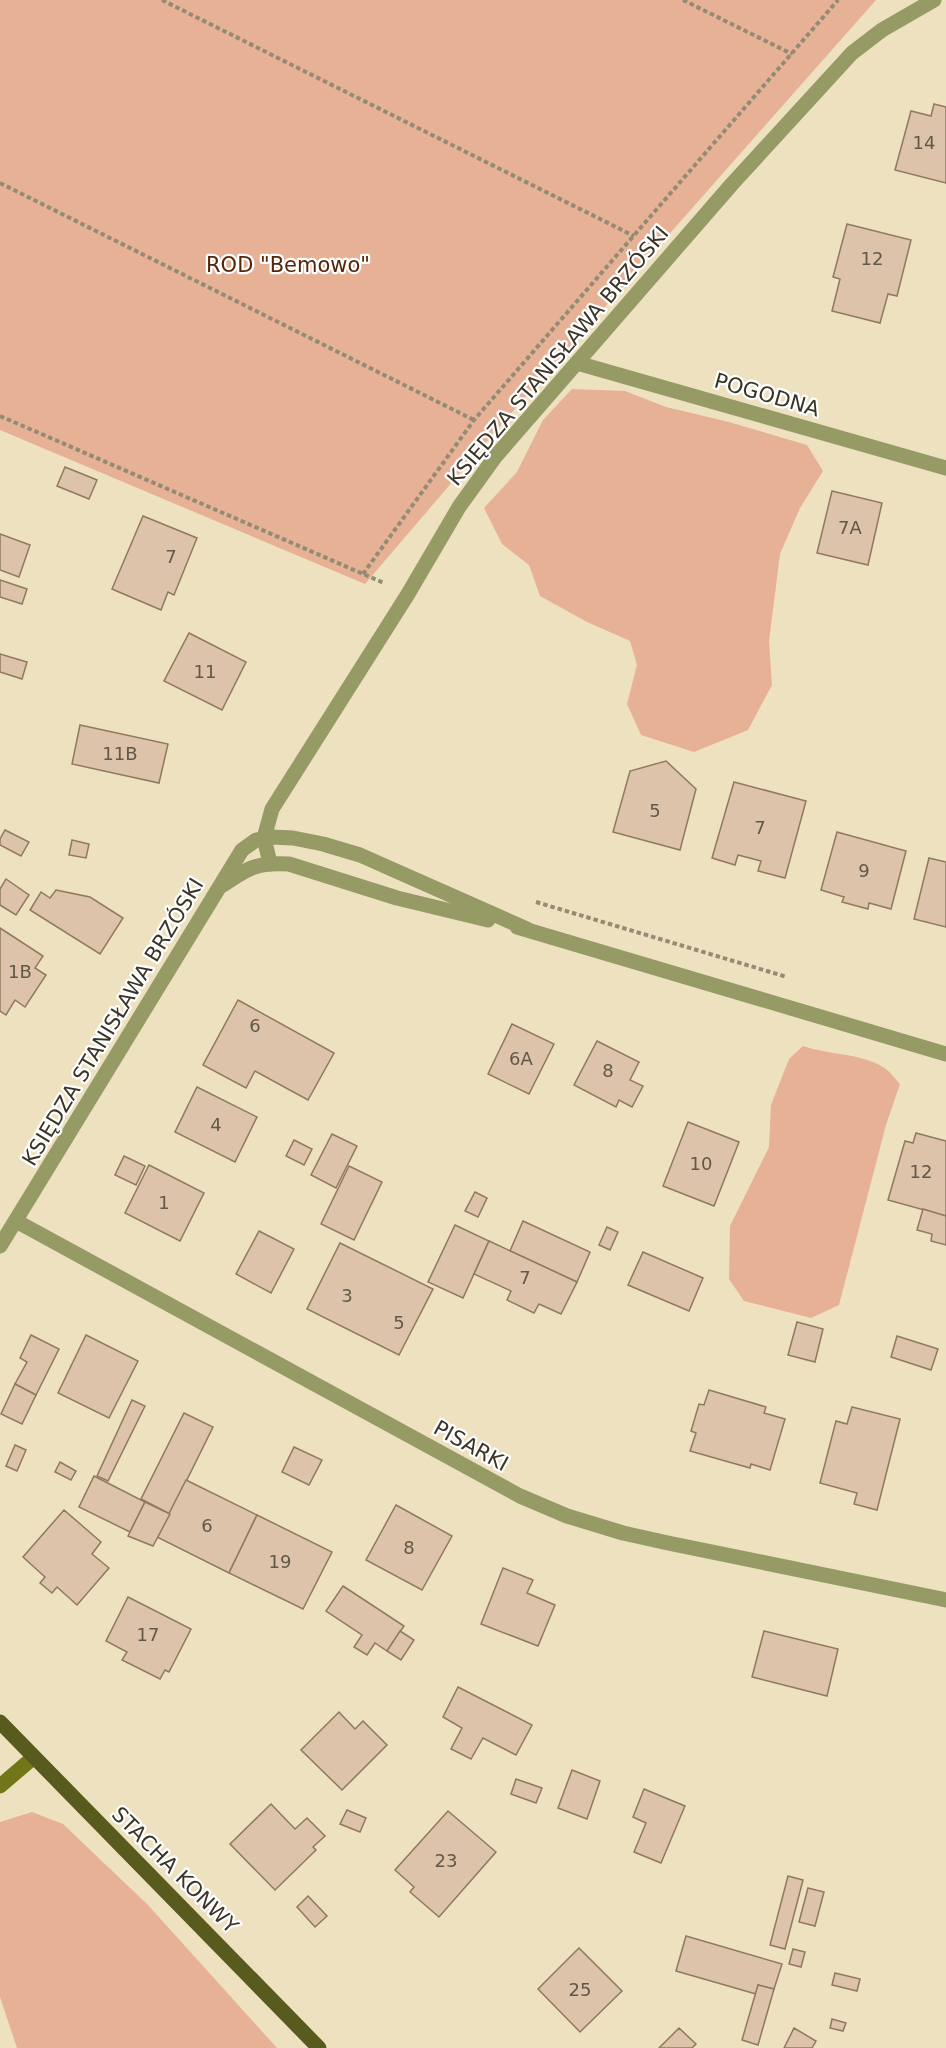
<svg xmlns="http://www.w3.org/2000/svg" width="946" height="2048" viewBox="0 0 946 2048" font-family="'DejaVu Sans',sans-serif">
  <style>
    .green { fill: #e7b195 }
    .building { fill: #dcc3a9; stroke: #8f7960; stroke-width: 1.5 }
    .lines { fill: none; stroke-linecap: round; stroke-linejoin: round }
    .path { stroke: #938b74; stroke-width: 4; stroke-dasharray: 4.5 3; stroke-linecap: butt }
    .street { stroke: #969a64; stroke-width: 15 }
    .secondary { stroke: #737618; stroke-width: 15 }
    .primary { stroke: #585b1d; stroke-width: 15 }
    .labels { text-anchor: middle; stroke-width: 4.5; stroke-linejoin: round; paint-order: stroke }
    .number-label { font-size: 18px; fill: #615848 }
    .park-label { font-size: 21px; fill: #542507; stroke: #fff }
    .street-label { font-size: 21px; fill: #383427; stroke: #fff }
  </style>
  <rect width="100%" height="100%" fill="#ede1c0"/>
  <g class="green">
    <polygon points="0,0 876,0 506,419 365,584 0,430"/>
    <polygon points="572,389 625,391 666,407 729,422 807,445 823,471 800,508 780,554 769,641 772,685 748,730 694,752 641,735 627,704 637,665 630,641 587,622 540,596 529,565 502,544 484,508 517,472 543,420"/>
    <path d="M803 1046C829 1055 860 1053 883 1067 890 1071 895 1079 900 1084L886 1125 839 1305 811 1318 744 1301 729 1279 730 1226 769 1147 771 1105 789 1059Z"/>
    <polygon points="32,1812 63,1824 148,1905 277,2048 17,2048 0,1997 0,1822"/>
  </g>
  <g class="building">
    <polygon points="934,104 946,107 946,183 895,170 911,111 931,116"/>
    <polygon points="847,224 911,240 897,296 888,294 880,323 832,311 840,279 833,277"/>
    <polygon points="65,467 97,480 89,499 57,486"/>
    <polygon points="832,491 882,503 868,565 817,553"/>
    <polygon points="143,516 197,538 174,595 168,592 161,610 112,589"/>
    <polygon points="0,534 30,545 19,577 0,570"/>
    <polygon points="0,580 27,589 22,604 0,597"/>
    <polygon points="189,633 246,662 222,710 164,681"/>
    <polygon points="0,654 27,662 22,679 0,672"/>
    <polygon points="80,725 168,744 159,783 72,764"/>
    <polygon points="666,761 696,789 680,850 613,832 630,771"/>
    <polygon points="734,782 806,801 785,878 758,871 761,861 738,855 735,865 712,858"/>
    <polygon points="5,830 29,842 21,856 0,845 0,839"/>
    <polygon points="837,832 906,851 891,909 869,903 868,909 842,902 844,897 821,890"/>
    <polygon points="72,840 89,844 86,858 69,855"/>
    <polygon points="929,858 946,862 946,927 914,919"/>
    <polygon points="6,879 29,895 16,915 0,905 0,889"/>
    <polygon points="56,890 90,897 123,918 100,954 30,910 41,892 50,898"/>
    <polygon points="0,928 43,956 35,968 46,975 25,1007 15,1000 6,1015 0,1011"/>
    <polygon points="238,1000 334,1053 308,1100 255,1071 246,1088 203,1065"/>
    <polygon points="512,1024 554,1044 529,1094 488,1074"/>
    <polygon points="597,1041 639,1062 630,1080 643,1086 632,1107 619,1100 616,1107 574,1085"/>
    <polygon points="197,1087 257,1117 235,1162 175,1132"/>
    <polygon points="688,1122 739,1142 714,1206 663,1186"/>
    <polygon points="916,1133 946,1141 946,1216 888,1200 905,1141 913,1143"/>
    <polygon points="332,1134 357,1146 336,1188 311,1175"/>
    <polygon points="294,1140 312,1149 304,1165 286,1156"/>
    <polygon points="124,1156 145,1166 136,1185 115,1175"/>
    <polygon points="149,1165 204,1193 180,1241 125,1213"/>
    <polygon points="349,1166 382,1182 354,1240 321,1224"/>
    <polygon points="475,1192 487,1198 478,1217 465,1211"/>
    <polygon points="923,1209 946,1216 946,1245 931,1241 932,1234 917,1230"/>
    <polygon points="523,1221 590,1252 577,1282 510,1251"/>
    <polygon points="455,1225 489,1241 463,1298 428,1282"/>
    <polygon points="607,1227 618,1232 610,1250 599,1245"/>
    <polygon points="259,1231 294,1249 271,1293 236,1274"/>
    <polygon points="489,1241 577,1282 561,1314 539,1304 534,1313 507,1300 511,1291 474,1274"/>
    <polygon points="340,1243 433,1289 399,1355 307,1309"/>
    <polygon points="643,1252 703,1278 689,1311 628,1285"/>
    <polygon points="797,1322 823,1329 815,1362 788,1355"/>
    <polygon points="31,1335 59,1349 36,1395 15,1384 27,1362 20,1358"/>
    <polygon points="86,1335 138,1361 109,1418 58,1393"/>
    <polygon points="897,1336 938,1349 931,1370 891,1357"/>
    <polygon points="15,1384 36,1395 22,1424 1,1414"/>
    <polygon points="709,1390 766,1407 764,1413 785,1419 770,1470 751,1464 750,1468 690,1451 696,1433 691,1431 699,1404 704,1405"/>
    <polygon points="132,1400 145,1406 108,1481 97,1476"/>
    <polygon points="852,1407 900,1419 877,1510 854,1504 857,1493 820,1483 836,1421 847,1424"/>
    <polygon points="184,1413 213,1427 170,1514 141,1499"/>
    <polygon points="15,1445 26,1450 17,1471 6,1466"/>
    <polygon points="294,1447 322,1460 309,1485 282,1472"/>
    <polygon points="60,1462 76,1471 71,1480 55,1472"/>
    <polygon points="94,1476 145,1502 130,1532 79,1507"/>
    <polygon points="186,1480 257,1515 229,1573 157,1537"/>
    <polygon points="145,1502 170,1514 153,1546 128,1536"/>
    <polygon points="396,1505 452,1536 422,1590 366,1560"/>
    <polygon points="64,1510 101,1542 92,1554 109,1568 77,1605 57,1587 52,1593 40,1583 45,1577 23,1557"/>
    <polygon points="257,1515 332,1552 303,1609 229,1573"/>
    <polygon points="503,1568 533,1580 527,1593 555,1605 538,1646 481,1624"/>
    <polygon points="343,1586 404,1626 387,1651 375,1643 367,1655 354,1647 362,1635 326,1611"/>
    <polygon points="128,1597 191,1629 169,1672 165,1670 160,1679 122,1660 127,1652 106,1641"/>
    <polygon points="400,1631 414,1640 401,1660 387,1651"/>
    <polygon points="764,1631 838,1649 827,1696 752,1677"/>
    <polygon points="458,1687 532,1725 516,1755 483,1738 471,1759 451,1749 462,1728 443,1717"/>
    <polygon points="339,1712 355,1729 363,1721 387,1745 342,1790 301,1750"/>
    <polygon points="572,1770 600,1781 587,1819 558,1808"/>
    <polygon points="516,1779 542,1788 536,1803 511,1794"/>
    <polygon points="644,1789 685,1806 661,1863 634,1852 646,1823 633,1817"/>
    <polygon points="271,1804 295,1829 307,1818 325,1836 313,1847 316,1850 275,1890 230,1844"/>
    <polygon points="347,1810 366,1818 360,1832 340,1824"/>
    <polygon points="448,1811 496,1852 439,1917 410,1892 414,1887 395,1870"/>
    <polygon points="788,1876 803,1880 785,1949 770,1945"/>
    <polygon points="808,1888 824,1892 815,1926 799,1922"/>
    <polygon points="308,1896 327,1916 315,1927 297,1907"/>
    <polygon points="686,1936 782,1964 774,1989 758,1985 756,1994 676,1971"/>
    <polygon points="579,1948 622,1991 580,2032 538,1989"/>
    <polygon points="793,1949 805,1952 801,1967 789,1964"/>
    <polygon points="835,1973 860,1979 857,1991 832,1985"/>
    <polygon points="758,1985 774,1989 758,2045 742,2040"/>
    <polygon points="832,2019 846,2023 843,2031 830,2028"/>
    <polygon points="679,2028 696,2044 692,2048 659,2048"/>
    <polygon points="794,2028 816,2041 812,2048 784,2048"/>
  </g>
  <g class="lines">
    <g class="path">
      <polyline points="162,0 634,236"/>
      <polyline points="683,0 792,54"/>
      <polyline points="0,183 474,420"/>
      <polyline points="0,416 384,583"/>
      <polyline points="363,574 474,420 838,0"/>
      <polyline points="536,902 787,977"/>
    </g>
    <g class="street">
      <polyline points="577,363 946,468"/>
      <polyline points="270,863 264,838 272,809 408,594 459,507 495,457 732,184 852,53 882,30 934,0"/>
      <path d="M223 885C248 868 257 862 289 864L397 898 488 920"/>
      <polyline points="517,927 946,1054"/>
      <polyline points="16,1221 520,1496 567,1516 623,1533 668,1543 946,1600"/>
      <polyline points="0,1246 242,850 256,840 272,837 293,838 323,844 360,855 527,929"/>
    </g>
    <polyline class="secondary" points="0,1786 34,1757"/>
    <polyline class="primary" points="0,1722 319,2048"/>
  </g>
  <g class="labels">
    <g class="number-label">
      <text x="924" y="149">14</text>
      <text x="872" y="265">12</text>
      <text x="850" y="534">7A</text>
      <text x="171" y="563">7</text>
      <text x="205" y="678">11</text>
      <text x="120" y="760">11B</text>
      <text x="655" y="817">5</text>
      <text x="760" y="834">7</text>
      <text x="864" y="877">9</text>
      <text x="20" y="978">1B</text>
      <text x="255" y="1032">6</text>
      <text x="521" y="1065">6A</text>
      <text x="608" y="1077">8</text>
      <text x="216" y="1131">4</text>
      <text x="701" y="1170">10</text>
      <text x="921" y="1178">12</text>
      <text x="164" y="1209">1</text>
      <text x="525" y="1284">7</text>
      <text x="347" y="1302">3</text>
      <text x="399" y="1329">5</text>
      <text x="207" y="1532">6</text>
      <text x="409" y="1554">8</text>
      <text x="280" y="1568">19</text>
      <text x="148" y="1641">17</text>
      <text x="446" y="1867">23</text>
      <text x="580" y="1996">25</text>
    </g>
    <g class="park-label">
      <text x="288" y="272">ROD "Bemowo"</text>
    </g>
    <g class="street-label">
      <text transform="translate(558 356) rotate(-50)" y="7">KSIĘDZA STANISŁAWA BRZÓSKI</text>
      <text transform="translate(767 395) rotate(16)" y="7">POGODNA</text>
      <text transform="translate(113 1022) rotate(-59)" y="7">KSIĘDZA STANISŁAWA BRZÓSKI</text>
      <text transform="translate(471 1446) rotate(29)" y="7">PISARKI</text>
      <text transform="translate(175 1870) rotate(45)" y="7">STACHA KONWY</text>
    </g>
  </g>
</svg>
